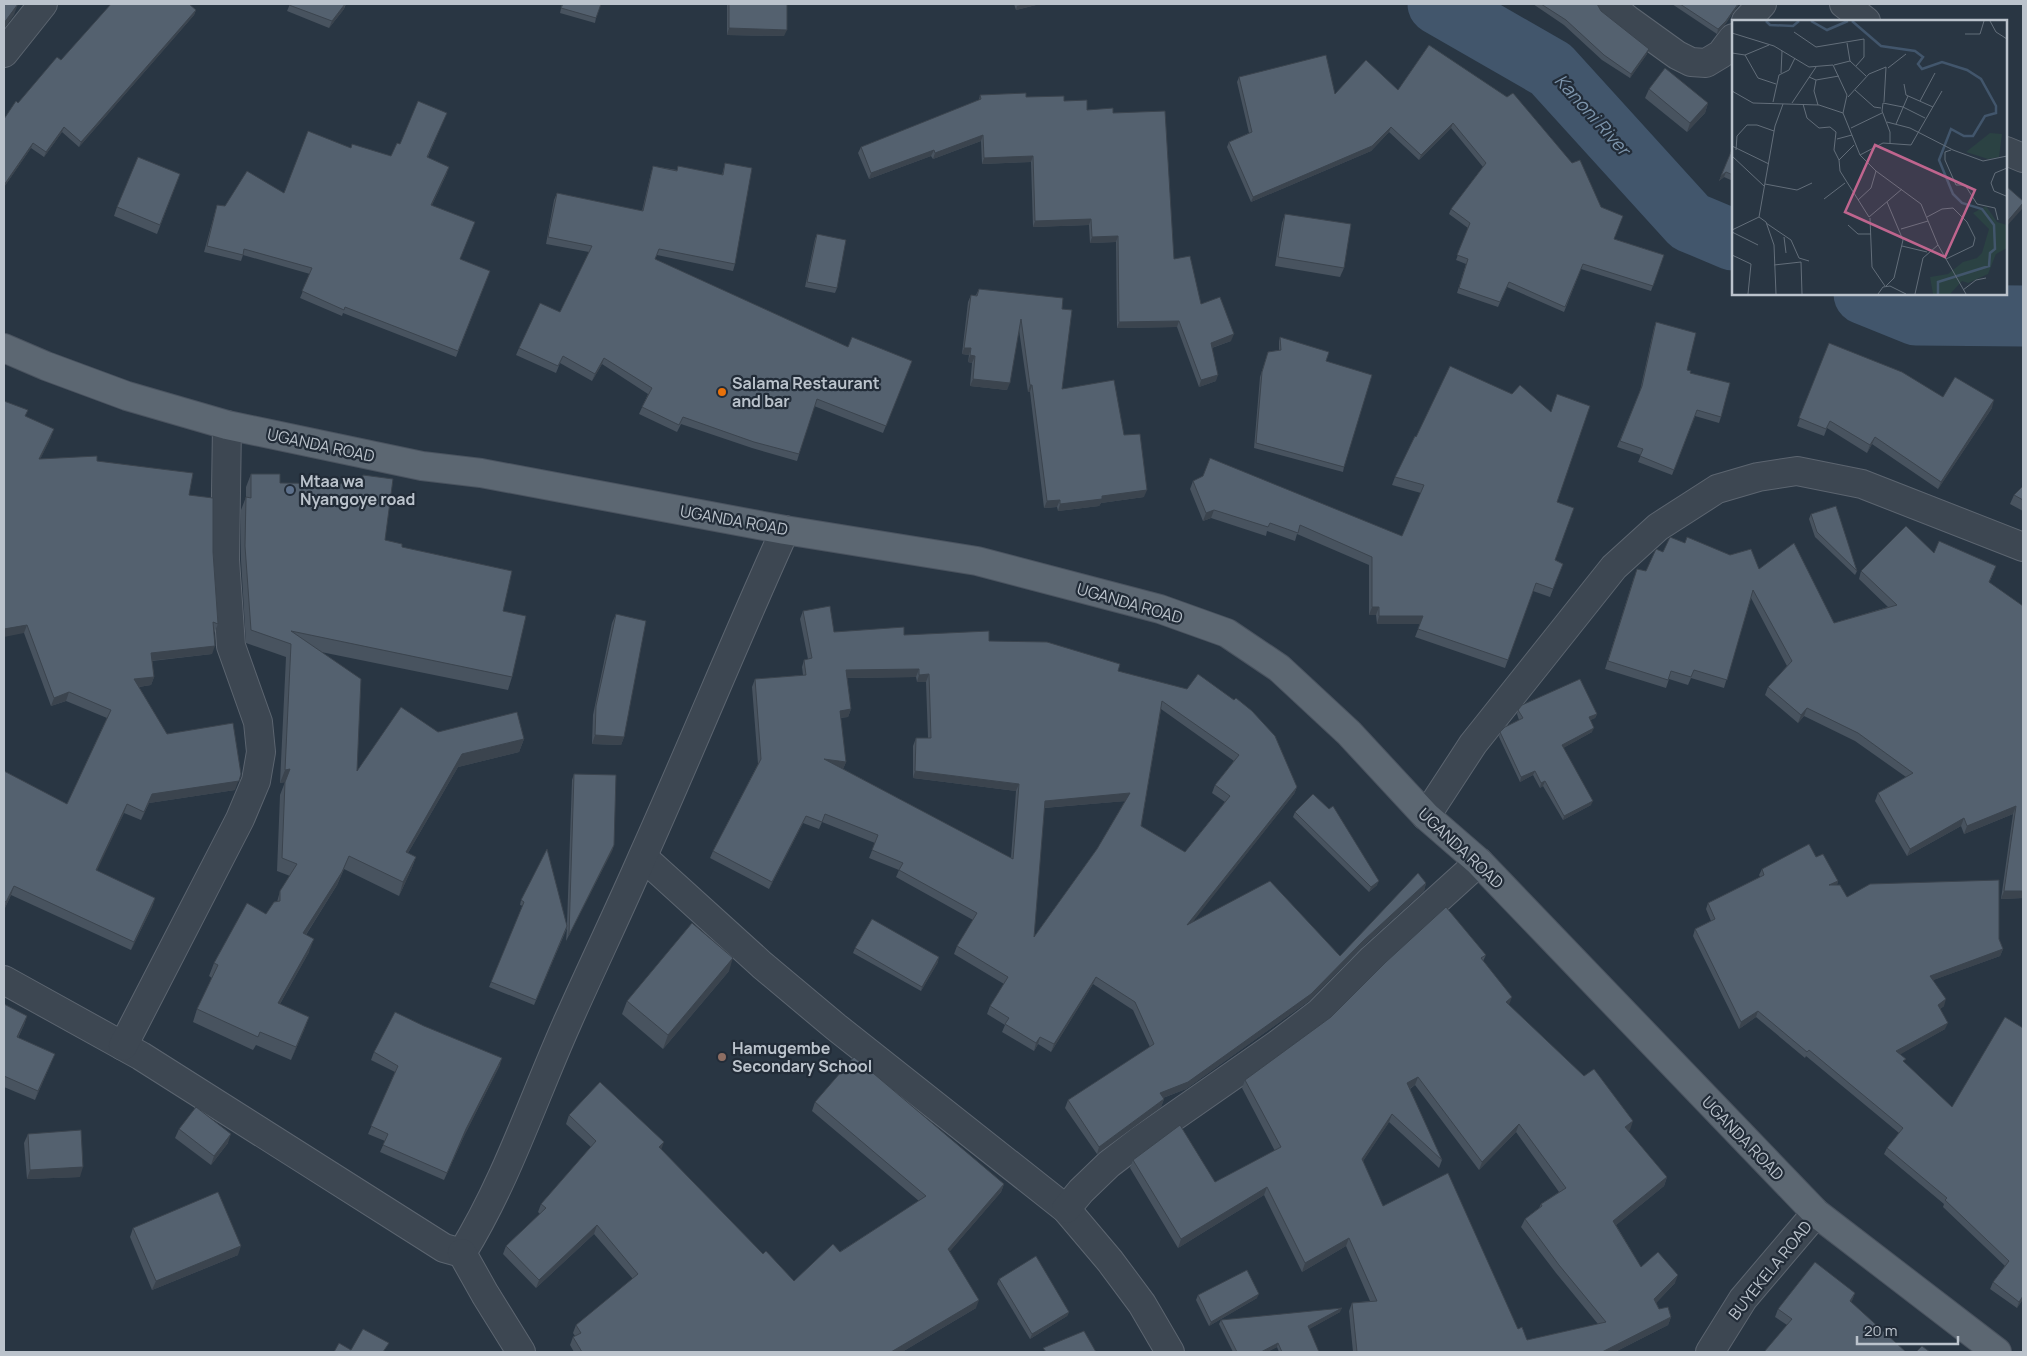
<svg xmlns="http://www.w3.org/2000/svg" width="2027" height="1356" viewBox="0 0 2027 1356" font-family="Manrope,sans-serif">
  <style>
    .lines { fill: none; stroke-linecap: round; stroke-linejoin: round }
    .river { stroke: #42566c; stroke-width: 61 }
    .minor-casing { stroke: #5c6570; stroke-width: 30 }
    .primary-casing { stroke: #4a535f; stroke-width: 30 }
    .minor { stroke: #3d4752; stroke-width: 28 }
    .primary { stroke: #5c6772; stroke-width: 28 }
    .wall { fill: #48535f; fill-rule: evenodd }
    .shaded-wall { fill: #3b444e }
    .building { fill: #54616f; stroke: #3b444e; fill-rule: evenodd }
    .food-dot { fill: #e8710a; stroke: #222c38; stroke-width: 2 }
    .service-dot { fill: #5c6f8a; stroke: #222c38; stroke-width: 2 }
    .education-dot { fill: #8d6e63; stroke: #222c38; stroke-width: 2 }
    .labels { text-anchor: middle; stroke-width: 4.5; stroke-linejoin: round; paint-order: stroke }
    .poi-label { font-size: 16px; font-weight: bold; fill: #bbc3cc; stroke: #222c38; text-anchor: start }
    .street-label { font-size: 16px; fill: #bbc3cc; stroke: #222c38 }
    .water-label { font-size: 18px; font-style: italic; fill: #7d95ac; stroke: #222c38 }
    .inset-river { fill: none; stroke: #42566c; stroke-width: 2.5 }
    .inset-road { fill: none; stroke: #636e7a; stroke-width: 1 }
    .view { fill: #bf658e; fill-opacity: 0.15; stroke: #bf658e; stroke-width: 2.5 }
    .inset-edge { fill: none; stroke: #bbc3cc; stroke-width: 2.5 }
  </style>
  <rect width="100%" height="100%" fill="#293643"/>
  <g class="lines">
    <g class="river">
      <polyline points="1438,4 1551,69 1690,222 1733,240"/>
      <polyline points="1864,294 1916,315 2023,316"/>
    </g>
    <defs>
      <g id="minor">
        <polyline points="1609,4 1627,19 1677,55 1691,62 1706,63 1721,54 1733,38"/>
        <polyline points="1844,4 1866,21"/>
        <polyline points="1746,21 1762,4"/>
        <polyline points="4,53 43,4"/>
        <polyline points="2006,151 2023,158"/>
        <polyline points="1426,816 1473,744 1614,567 1658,527 1717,489 1758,477 1797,471 1862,484 2023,547"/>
        <polyline points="643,857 762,965 836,1027 1066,1209 1110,1261 1142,1304 1170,1352"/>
        <path d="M4 980 141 1056 444 1248 462 1253C507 1180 533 1099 568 1021 592 967 618 913 642 858 691 749 736 638 785 530"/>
        <polyline points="123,1046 240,819 256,781 261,752 258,722 231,646 225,560 227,425"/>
        <polyline points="1066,1209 1081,1191 1109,1164 1139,1141 1278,1044 1319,1013 1372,959 1479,862"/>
        <polyline points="462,1253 485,1294 521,1352"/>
        <polyline points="1710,1352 1743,1299 1816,1213"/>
      </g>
      <polyline id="primary" points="4,348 46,366 127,396 227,425 422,466 481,473 785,530 977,561 1160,609 1227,633 1279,668 1349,733 1426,816 1479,862 1816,1213 1997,1352"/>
    </defs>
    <use href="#minor" class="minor-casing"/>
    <use href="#primary" class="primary-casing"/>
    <use href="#minor" class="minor"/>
    <use href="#primary" class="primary"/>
  </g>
  <g class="wall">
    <polygon points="290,4 346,4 344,9 329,28 287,11"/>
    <polygon points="562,4 596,18 595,23 560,13"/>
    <polygon points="727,4 787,4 784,36 727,35"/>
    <polygon points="1014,4 1040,4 1016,10"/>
    <polygon points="1533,4 1597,4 1601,11 1647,54 1630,78 1602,60 1564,25"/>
    <polygon points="1672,4 1739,4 1724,26 1717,34"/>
    <polygon points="196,10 194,15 79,147 62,132 44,157 31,148 4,187 4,119 18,103 61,60"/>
    <polygon points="1429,45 1614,239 1664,255 1651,291 1581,269 1564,312 1507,287 1498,307 1457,293 1466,264 1456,260 1468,228 1449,214 1451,209 1483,167 1451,128 1419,160 1389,132 1371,151 1251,202 1227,147 1229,142 1249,133 1237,82 1239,77 1335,94 1398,90"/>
    <polygon points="1649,89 1708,103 1705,113 1687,132 1645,98"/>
    <polygon points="980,95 1026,97 1064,101 1087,110 1113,113 1174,259 1201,304 1231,341 1212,348 1216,381 1199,387 1177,327 1117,328 1116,242 1090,243 1089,225 1033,227 1031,162 982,164 981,141 933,159 931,156 869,179 858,153 861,147 979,100"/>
    <polygon points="444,119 428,157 447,173 432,205 460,259 490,271 456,357 343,313 342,316 300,298 310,274 243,255 241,261 204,252 217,205 225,206 284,193 351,148 391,156 400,144"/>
    <polygon points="1733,147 1733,181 1724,177 1719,181"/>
    <polygon points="725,163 735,264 733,271 657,255 655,259 848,347 912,361 883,433 814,406 797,461 752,448 681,424 677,432 639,414 648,394 602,364 592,381 560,363 556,373 516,355 519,348 560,312 589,252 546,244 554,200 557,193 642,211 651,173 653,166 677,170 678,166 722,175"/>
    <polygon points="180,174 157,234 114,216 117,207"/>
    <polygon points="1285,214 1344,268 1340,277 1275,266 1282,223"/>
    <polygon points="817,234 837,288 835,293 805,287 815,239"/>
    <polygon points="979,289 1062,309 1062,389 1124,435 1144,497 1101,503 1099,506 1058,511 1057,507 1044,508 1030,392 1028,392 1019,330 1007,390 970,386 972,363 968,362 969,355 962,354 968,302 971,295 976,295"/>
    <polygon points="1656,322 1687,370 1690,373 1721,417 1719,423 1695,416 1672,475 1638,462 1641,455 1617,447 1640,391 1654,328"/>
    <polygon points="1280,337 1326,361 1344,467 1343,472 1254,448 1260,377 1268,352 1279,350 1279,341"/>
    <polygon points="1829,343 1943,397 1992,408 1938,489 1872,444 1867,453 1827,428 1824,436 1797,426"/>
    <polygon points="25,416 51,437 40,459 97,461 189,495 213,552 218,624 214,633 214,632 212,654 152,661 154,677 151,685 139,687 167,734 235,790 149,803 141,820 124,813 96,871 155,898 152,907 131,950 11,895 4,910 4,771 67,804 107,718 66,701 51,706 24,633"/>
    <polygon points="251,474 280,483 360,484 363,475 385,540 402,547 503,611 512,677 508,690 321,652 357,771 438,732 524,739 519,752 458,767 408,853 416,857 411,870 399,896 344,869 337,885 306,935 309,952 280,1004 309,1017 304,1030 291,1060 256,1045 253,1050 193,1022 197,1009 212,978 209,976 214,963 266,914 277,902 280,891 290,876 277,871 280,795 285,782 280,783 286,657 246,643 241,560 241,510 246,497 246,487"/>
    <polygon points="1395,477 1557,502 1555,560 1563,564 1550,597 1533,591 1505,668 1415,637 1420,624 1377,624 1376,615 1369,615 1369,565 1297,534 1295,541 1267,531 1266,536 1211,518 1203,521 1190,489 1193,481 1402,536 1421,493 1392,485"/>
    <polygon points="2023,486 2023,511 2010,504 2014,495"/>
    <polygon points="1811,514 1857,571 1855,575 1815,537 1809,519"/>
    <polygon points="1685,543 1759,569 1834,623 1888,607 1859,579 1861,571 1934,553 1993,574 1989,583 2023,606 2023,898 2001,899 2013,814 1964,834 1961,826 1907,856 1875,801 1878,793 1906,777 1855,741 1804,716 1798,723 1765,695 1768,687 1787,666 1751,598 1724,688 1691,678 1688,685 1669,679 1666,688 1605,669 1634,577 1646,571 1663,552"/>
    <path d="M803 611 834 632 904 635 989 641 1118 671 1297 787 1294 794 1192 922 1340 956 1426 883 1424 891 1362 947 1309 1001 1186 1089 1163 1098 1164 1099 1161 1107 1097 1154 1065 1108 1068 1100 1150 1047 1133 1010 1093 984 1051 1052 1038 1044 1034 1051 1002 1032 1005 1025 987 1014 990 1006 1004 984 954 954 957 946 973 920 896 877 899 870 869 858 875 843 822 822 819 829 803 823 769 889 710 858 713 851 758 764 752 687 755 679 803 675 802 667 804 660 808 659 800 619ZM916 677 917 682H926L928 738H916L913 746V778L1016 791 1011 858 843 769 846 762 840 718 848 717 851 709 847 678ZM1161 709 1234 761 1215 785 1212 793 1225 802 1185 852 1141 826ZM1125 801 1097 849 1034 937 1044 808Z"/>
    <polygon points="616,614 624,737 621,745 592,744 593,715 612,623"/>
    <polygon points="1518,710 1597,714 1595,718 1590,720 1592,732 1563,748 1591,805 1563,820 1543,786 1540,788 1533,775 1520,782 1499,737 1500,732 1519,720 1517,714"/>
    <polygon points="574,774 614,845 612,851 566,941 567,928 534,1005 489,987 523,906 520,905 521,900 567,924 572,780"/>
    <polygon points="1295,812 1377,885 1369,892 1293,817"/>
    <polygon points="1816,857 1838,881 1837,885 1847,897 1999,939 2003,949 2000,956 1933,980 1944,1006 1940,1009 1945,1029 1900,1054 1904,1062 1952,1107 2023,1028 2023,1299 2017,1308 1990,1289 1993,1282 2005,1266 1943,1207 1944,1204 1884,1154 1887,1148 1899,1133 1806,1056 1805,1058 1756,1017 1739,1029 1693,936 1695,929 1711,921 1706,909 1708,903 1760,877 1759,875 1762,869"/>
    <polygon points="855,948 938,962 921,991 853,953"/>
    <path d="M1486 955 1483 961 1509 1005 1630 1130 1628 1131 1667 1177 1664 1186 1616 1225 1641 1267 1675 1283 1656 1303 1659 1309 1671 1317 1668 1325 1615 1352H1353L1349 1311 1352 1303 1370 1301 1346 1246 1302 1272 1264 1195 1178 1248 1130 1168 1133 1160 1215 1182 1275 1151 1242 1088 1245 1080ZM1415 1085 1479 1170 1516 1132 1559 1192 1541 1204 1539 1208 1525 1219 1521 1227 1556 1273 1598 1324 1527 1340 1518 1329 1383 1206 1363 1161 1389 1122 1439 1168 1442 1160 1410 1089Z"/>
    <polygon points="729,971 663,1049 622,1014 627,1001"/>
    <polygon points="4,1005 27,1016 24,1025 18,1038 51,1063 35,1100 4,1087"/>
    <polygon points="374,1052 500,1065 464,1136 444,1180 380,1152 385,1141 368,1134 395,1072 371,1060"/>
    <polygon points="815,1102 1004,1184 1001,1192 949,1252 976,1308 902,1352 574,1352 570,1345 573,1337 575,1336 573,1333 576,1325 633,1279 594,1234 536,1288 503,1254 506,1246 540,1214 538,1212 541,1204 591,1147 566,1124 569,1115 661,1150 763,1254 794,1281 919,1201 812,1111"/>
    <polygon points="179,1129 228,1143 211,1165 175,1138"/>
    <polygon points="28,1134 80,1177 27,1179 24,1143"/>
    <polygon points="133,1228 238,1255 152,1290 130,1237"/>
    <polygon points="999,1279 1069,1312 1067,1316 1030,1339 997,1284"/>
    <polygon points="1855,1293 1851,1302 1787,1325 1775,1317 1778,1309"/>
    <polygon points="1198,1295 1257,1298 1209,1326 1196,1300"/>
    <polygon points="1340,1312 1309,1329 1319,1352 1279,1352 1277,1347 1267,1352 1233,1352 1219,1324 1221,1320"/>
  </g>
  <g class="shaded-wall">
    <polygon points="18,4 14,15 4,29 4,23"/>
    <polygon points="345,4 344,9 329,28 332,21"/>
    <polygon points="1024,4 1040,4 1016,10 1017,6"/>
    <polygon points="1738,4 1739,4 1724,26 1717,34 1718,29"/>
    <polygon points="196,10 194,15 79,147 81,142"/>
    <polygon points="729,28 787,30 784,36 727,35"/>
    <polygon points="1649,49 1647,54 1630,78 1631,74"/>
    <polygon points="1708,103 1705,113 1687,132 1690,123"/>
    <polygon points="1453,123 1451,128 1419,160 1421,155"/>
    <polygon points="64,127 62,132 44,157 46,152"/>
    <polygon points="1391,127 1389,132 1371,151 1251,202 1253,197"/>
    <polygon points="983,135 981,141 933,159 935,153"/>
    <polygon points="33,143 31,148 4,187 4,185"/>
    <polygon points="934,150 931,156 869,179 871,173"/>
    <polygon points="1033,156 1031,162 982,164 984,158"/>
    <polygon points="449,167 447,173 429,211 431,205"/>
    <polygon points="1726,172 1724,177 1719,181 1721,176"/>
    <polygon points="2023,203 2022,209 2006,227 2006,223"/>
    <polygon points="1091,219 1089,225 1033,227 1035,221"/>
    <polygon points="1118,236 1116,242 1090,243 1092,237"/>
    <polygon points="1179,321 1177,327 1117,328 1119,322"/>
    <polygon points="1234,334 1231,341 1208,349 1211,343"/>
    <polygon points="964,348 971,348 969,355 962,354"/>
    <polygon points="970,355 975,356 972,363 968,362"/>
    <polygon points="604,358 602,364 592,381 595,374"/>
    <polygon points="1218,375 1216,381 1199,387 1201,380"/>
    <polygon points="973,379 1010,383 1007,390 970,386"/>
    <polygon points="1030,385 1032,385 1030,392 1028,392"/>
    <polygon points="1994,400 1992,408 1938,489 1941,482"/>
    <polygon points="54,429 51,437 36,468 39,459"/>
    <polygon points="1875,437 1872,444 1867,453 1870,445"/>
    <polygon points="1147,490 1144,497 1101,503 1099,506 1058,511 1060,504 1102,496"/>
    <polygon points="1060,500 1057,507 1044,508 1047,501"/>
    <polygon points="1214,510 1211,518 1203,521 1206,513"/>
    <polygon points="1372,607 1379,607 1376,615 1369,615"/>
    <polygon points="1379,616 1423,616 1420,624 1377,624"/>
    <polygon points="27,625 24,633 4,637 4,629"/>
    <polygon points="215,646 212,654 148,661 151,653"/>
    <polygon points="919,669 916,677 843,678 846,670"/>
    <polygon points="929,674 926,682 917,682 919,675"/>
    <polygon points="154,677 151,685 131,688 134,679"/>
    <polygon points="69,692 66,701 51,706 54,698"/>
    <polygon points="1807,708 1804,716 1798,723 1801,715"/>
    <polygon points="851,709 848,717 837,718 840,711"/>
    <polygon points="1597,714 1595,718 1587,722 1589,717"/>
    <polygon points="1594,728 1592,732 1560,750 1562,745"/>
    <polygon points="595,735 624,737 621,745 592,744"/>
    <polygon points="524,739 519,752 458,767 401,865 406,852 462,754"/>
    <polygon points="824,759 846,762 843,769"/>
    <polygon points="290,769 286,782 280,783 285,770"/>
    <polygon points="915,771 1019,784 1016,791 913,778"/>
    <polygon points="1535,771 1533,775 1520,782 1521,777"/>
    <polygon points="241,774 235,790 149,803 141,820 152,794"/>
    <polygon points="1545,781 1543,786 1540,788 1541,783"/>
    <polygon points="1297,787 1294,794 1184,933 1187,925"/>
    <polygon points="1130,793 1127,801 1042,808 1045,801"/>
    <polygon points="1593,801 1591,805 1563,820 1564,816"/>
    <polygon points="127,804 124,813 93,879 96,870"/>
    <polygon points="2016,806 2013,814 1964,834 1967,826"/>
    <polygon points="806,816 803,823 769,889 772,882"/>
    <polygon points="1964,818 1961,826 1907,856 1910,849"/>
    <polygon points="614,845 612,851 566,941"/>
    <polygon points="349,856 337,885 298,947 303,933"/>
    <polygon points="416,857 411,870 399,896 403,882"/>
    <polygon points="1379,881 1377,885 1369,892 1371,887"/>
    <polygon points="1838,881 1836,888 1829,885"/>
    <polygon points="1426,883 1424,891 1362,947 1309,1001 1186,1089 1157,1100 1160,1093 1364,940"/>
    <polygon points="14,886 11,895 4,910 6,902"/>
    <polygon points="2004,891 2023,891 2023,898 2001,899"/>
    <polygon points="155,898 152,907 131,950 134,942"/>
    <polygon points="314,939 309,952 273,1016 278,1003"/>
    <polygon points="2003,949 2000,956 1928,982 1930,976"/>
    <polygon points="939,957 938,962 921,991 922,987"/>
    <polygon points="733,958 729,971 663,1049 668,1035"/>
    <polygon points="1096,977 1093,984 1051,1052 1054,1044"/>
    <polygon points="1512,997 1509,1005 1506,1002"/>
    <polygon points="1946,999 1944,1006 1936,1012 1938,1005"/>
    <polygon points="1758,1011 1756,1017 1739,1029 1741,1022"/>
    <polygon points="27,1016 24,1025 13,1046 17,1037"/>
    <polygon points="309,1017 304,1030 291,1060 296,1047"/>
    <polygon points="1948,1023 1945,1029 1894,1058 1896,1051"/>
    <polygon points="1040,1037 1038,1044 1034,1051 1036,1043"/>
    <polygon points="55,1054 51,1063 35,1100 38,1091"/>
    <polygon points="502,1058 500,1065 464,1136 444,1180 466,1129"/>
    <polygon points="1418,1077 1415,1085 1404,1092 1407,1083"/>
    <polygon points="1164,1099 1161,1107 1097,1154 1099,1147"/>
    <polygon points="1392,1114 1389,1122 1359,1167 1362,1159"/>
    <polygon points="1633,1121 1630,1130 1622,1135 1625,1127"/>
    <polygon points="1519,1124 1516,1132 1479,1170 1482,1162"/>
    <polygon points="231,1134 228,1143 211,1165 214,1156"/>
    <polygon points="664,1142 661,1150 659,1147"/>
    <polygon points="83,1167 80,1177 27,1179 30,1170"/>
    <polygon points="1667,1177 1664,1186 1610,1230 1613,1221"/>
    <polygon points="1004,1184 1001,1192 945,1257 948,1249"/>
    <polygon points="1267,1187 1264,1195 1178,1248 1181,1239"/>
    <polygon points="597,1225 594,1234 536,1288 539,1280"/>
    <polygon points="1349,1238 1346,1246 1302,1272 1305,1263"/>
    <polygon points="241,1246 238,1255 152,1290 156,1281"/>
    <polygon points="1678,1275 1675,1283 1651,1308 1654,1299"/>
    <polygon points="1855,1293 1852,1301 1847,1308 1850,1301"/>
    <polygon points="1259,1294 1257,1298 1209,1326 1211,1322"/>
    <polygon points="2023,1296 2023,1299 2017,1308 2019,1302"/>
    <polygon points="979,1300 976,1308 902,1352 891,1352"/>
    <polygon points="1342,1308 1340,1312 1306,1331 1308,1326"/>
    <polygon points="1069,1312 1067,1316 1030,1339 1032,1334"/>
    <polygon points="1671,1317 1668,1325 1615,1352 1602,1352"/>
    <polygon points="1278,1343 1277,1347 1267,1352 1261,1352"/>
  </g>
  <g class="building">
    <polygon points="4,4 18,4 4,23"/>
    <polygon points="111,4 189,4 196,10 81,142 64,127 46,152 33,143 4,185 4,119 16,101 18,103 57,57 61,60"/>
    <polygon points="290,4 345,4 332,21 289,5"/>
    <polygon points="563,4 601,4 596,18 561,8"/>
    <polygon points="729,4 787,4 787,30 729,28"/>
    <polygon points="1541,4 1597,4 1601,11 1649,49 1631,74 1604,55 1566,20"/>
    <polygon points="1680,4 1738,4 1726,21 1718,29"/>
    <polygon points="1429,45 1507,97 1513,93 1572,163 1580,160 1601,207 1623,216 1614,239 1664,255 1653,286 1583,264 1565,307 1509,282 1500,302 1459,288 1468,259 1457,255 1470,223 1451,209 1486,163 1453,123 1421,155 1391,127 1372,146 1253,197 1229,142 1252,132 1239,77 1326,55 1335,94 1366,60 1398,90"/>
    <polygon points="1665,68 1708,103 1690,123 1649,89"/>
    <polygon points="1026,93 1026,97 1064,96 1064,101 1087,100 1087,110 1113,108 1113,113 1165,111 1174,259 1190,256 1201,304 1220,297 1234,334 1211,343 1218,375 1201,380 1179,321 1119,322 1118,236 1092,237 1091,219 1035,221 1033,156 984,158 983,135 935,153 934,150 871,173 861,147 981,99 980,95"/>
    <polygon points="418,101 447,113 427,157 449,167 431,205 475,222 460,259 490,271 458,351 345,307 344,310 302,291 312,268 244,249 243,255 207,246 217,205 225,206 247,171 284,193 308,131 351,148 352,144 391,156 397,143 400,144"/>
    <polygon points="1733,147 1733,175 1726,172 1721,176"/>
    <polygon points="138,157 180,174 160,225 117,207"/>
    <polygon points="725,163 752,168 735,264 659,249 655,259 848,347 852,337 912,361 886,426 817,399 799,454 754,442 683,417 679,425 642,407 652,388 604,358 595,374 563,356 558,366 519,348 540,303 560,312 592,246 548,237 557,193 643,211 653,166 677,171 678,166 723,175"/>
    <polygon points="2006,186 2023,201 2023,203 2006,223"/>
    <polygon points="1285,214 1351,224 1344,268 1278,257"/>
    <polygon points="817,234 846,240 837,288 807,282"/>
    <polygon points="979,289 1063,298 1062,309 1072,310 1062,389 1114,380 1124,435 1140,434 1147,490 1102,496 1102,499 1060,504 1060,500 1047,501 1032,385 1030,385 1021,319 1010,383 973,379 975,356 970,355 971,348 964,348 971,295 977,296"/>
    <polygon points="1656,322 1696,333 1687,370 1691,371 1690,373 1730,383 1721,417 1697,410 1674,470 1640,456 1643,449 1620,441 1642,386"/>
    <polygon points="1280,337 1329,352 1326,361 1372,375 1344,467 1256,443 1262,372 1268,352 1281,350"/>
    <polygon points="1829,343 1902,372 1943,397 1955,377 1994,400 1941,482 1875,437 1870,445 1830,421 1826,429 1799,418"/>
    <polygon points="1450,366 1512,394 1520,385 1551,412 1557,394 1590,406 1557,502 1574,508 1555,560 1563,564 1553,589 1536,583 1508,660 1418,629 1423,616 1379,616 1379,607 1372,607 1372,557 1300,525 1298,533 1270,523 1268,527 1214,510 1206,513 1193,481 1203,476 1210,458 1402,536 1424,485 1395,477 1415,436 1416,437"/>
    <polygon points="4,401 28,410 25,416 54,429 39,459 97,456 97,461 193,473 189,495 213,498 213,552 218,624 213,622 215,646 151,653 154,677 134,679 167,734 233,723 241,774 239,781 152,794 144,812 127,804 96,870 155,898 134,942 14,886 6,902 4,901 4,771 67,804 111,710 69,692 54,698 27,625 4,629"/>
    <polygon points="251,474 280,474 280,483 362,484 363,475 393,479 385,540 402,544 402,547 512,571 503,611 526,616 512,677 291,631 361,679 357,771 401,707 438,732 517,712 524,739 462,754 406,852 416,857 403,882 349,856 342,872 303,933 314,939 278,1003 309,1017 296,1047 260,1032 258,1037 197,1009 218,965 214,963 247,903 266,914 274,902 280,901 280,891 297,864 282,858 285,782 290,769 285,770 291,644 251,630 245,546 246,497 251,498"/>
    <polygon points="2023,486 2023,500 2014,495"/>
    <polygon points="1836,506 1857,571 1817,532 1811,514"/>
    <polygon points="1906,526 1934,553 1939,541 1996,566 1989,582 2023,606 2023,891 2004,891 2016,806 1967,826 1964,818 1910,849 1878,793 1913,773 1858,733 1807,708 1801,715 1768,687 1792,661 1753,590 1727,680 1694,670 1691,677 1671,671 1668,680 1608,661 1637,569 1646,571 1656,549 1663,552 1670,537 1685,543 1687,537 1730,555 1751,549 1759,569 1794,543 1834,623 1897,605 1861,571"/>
    <path d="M830 606 834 632 904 627V635L989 631V641L1047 642 1120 664 1118 671 1187 689 1198 674 1234 700 1236 698 1252 711 1275 736 1297 787 1187 925 1270 881 1340 956 1418 873 1426 883 1364 940 1311 994 1188 1082 1160 1093 1164 1099 1099 1147 1068 1100 1154 1044 1135 1002 1096 977 1054 1044 1040 1037 1036 1043 1005 1024 1009 1018 990 1006 1008 977 957 946 977 913 899 870 903 863 872 850 878 835 825 814 822 822 806 816 772 882 713 851 761 759 755 679 806 675 804 660 812 658 803 611ZM919 669V675L929 674 931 738H916L915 771 1019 784 1013 859 824 759 846 762 840 711 851 709 846 670ZM1162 701 1239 755 1215 785 1230 796 1185 852 1141 826ZM1130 793 1097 849 1034 937 1045 801Z"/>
    <polygon points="616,614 646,621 624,737 595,735 596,706"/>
    <polygon points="1580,679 1597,714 1589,717 1594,728 1562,745 1593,801 1564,816 1545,781 1541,783 1535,771 1521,777 1500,732 1505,727 1523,718 1518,710 1522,705"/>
    <polygon points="574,774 616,775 614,845 569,935"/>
    <polygon points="1313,794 1329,809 1333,806 1379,881 1371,887 1295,812"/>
    <polygon points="1809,844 1816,857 1823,854 1838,881 1829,885 1840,885 1847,897 1870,884 1999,880 1999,939 2003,949 1930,976 1946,999 1938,1005 1948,1023 1896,1051 1906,1059 1903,1061 1952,1107 2005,1017 2023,1028 2023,1296 2019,1302 1993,1282 2009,1261 1945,1200 1947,1198 1887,1148 1903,1128 1809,1050 1807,1052 1758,1011 1741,1022 1695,929 1715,919 1708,903 1764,875 1762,869"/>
    <polygon points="547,849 567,926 536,1000 491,982 524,902 521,900"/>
    <path d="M1446 907 1486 955 1481 958 1512 997 1506 1002 1584 1076 1594 1069 1633 1121 1625 1127 1667 1177 1613 1221 1641 1267 1658 1252 1678 1275 1654 1299 1659 1309 1668 1307 1671 1317 1602 1352H1357L1352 1303 1377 1301 1349 1238 1305 1263 1267 1187 1181 1239 1133 1160 1180 1125 1215 1182 1281 1147 1245 1080 1331 1017 1386 962ZM1418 1077 1482 1162 1519 1124 1566 1188 1541 1204 1542 1206 1525 1219 1559 1265 1606 1322 1527 1340 1522 1327 1518 1329 1448 1173 1383 1206 1362 1159 1392 1114 1442 1160 1407 1083Z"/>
    <polygon points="872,919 939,957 922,987 855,948"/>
    <polygon points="692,923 733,958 668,1035 627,1001"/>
    <polygon points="4,1004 27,1016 17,1037 55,1054 38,1091 4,1076"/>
    <polygon points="395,1012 424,1026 502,1058 466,1129 447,1173 383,1145 388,1134 371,1126 398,1066 374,1052"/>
    <polygon points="854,1057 1004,1184 948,1249 979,1300 891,1352 582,1352 573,1337 581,1333 576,1325 638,1274 597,1225 539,1280 506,1246 546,1208 541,1204 596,1141 569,1115 600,1082 664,1142 659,1147 763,1254 766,1251 794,1281 833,1244 840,1252 926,1196 815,1102"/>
    <polygon points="196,1107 231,1134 214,1156 179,1129"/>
    <polygon points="81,1130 83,1167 30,1170 28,1134"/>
    <polygon points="218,1192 241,1246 156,1281 133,1228"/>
    <polygon points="1036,1256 1069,1312 1032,1334 999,1279"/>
    <polygon points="1815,1262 1855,1293 1850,1301 1906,1352 1764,1352 1792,1319 1778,1309"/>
    <polygon points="1247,1270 1259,1294 1211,1322 1198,1295"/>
    <polygon points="1342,1308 1308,1326 1319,1352 1282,1352 1278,1343 1261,1352 1237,1352 1221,1320"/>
    <polygon points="363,1329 389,1343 383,1352 334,1352 339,1343 351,1350"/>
    <polygon points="1084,1331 1096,1352 1046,1352 1043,1348"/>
    <polygon points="1922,1346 1930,1352 1916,1352"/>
  </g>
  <circle class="food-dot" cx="722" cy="392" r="5"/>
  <circle class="service-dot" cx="290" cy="490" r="5"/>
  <circle class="education-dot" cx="722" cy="1057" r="5"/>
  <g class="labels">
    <g class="poi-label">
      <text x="732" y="389">Salama Restaurant<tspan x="732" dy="18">and bar</tspan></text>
      <text x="300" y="487">Mtaa wa<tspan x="300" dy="18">Nyangoye road</tspan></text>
      <text x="732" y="1054">Hamugembe<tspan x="732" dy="18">Secondary School</tspan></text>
    </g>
    <g class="street-label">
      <text transform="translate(321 445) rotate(12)" y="6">UGANDA ROAD</text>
      <text transform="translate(734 520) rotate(10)" y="6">UGANDA ROAD</text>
      <text transform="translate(1130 603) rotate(16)" y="6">UGANDA ROAD</text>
      <text transform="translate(1461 848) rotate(43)" y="6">UGANDA ROAD</text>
      <text transform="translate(1743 1138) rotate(46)" y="6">UGANDA ROAD</text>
      <text transform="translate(1770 1270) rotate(-51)" y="6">BUYEKELA ROAD</text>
    </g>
    <g class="water-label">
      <text transform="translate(1592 115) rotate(48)" y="6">Kanoni River</text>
    </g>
  </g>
  <g transform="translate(1732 20)">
    <rect width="275" height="275" fill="#293643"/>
    <path d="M258 113 270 114 267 137 256 139 234 132ZM254 186 265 202 275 205V228L264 234 256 254 236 263 230 261 218 274H201L198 257 216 254 231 242 245 238 250 233 257 209 241 193Z" fill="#2b4243"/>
    <path class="inset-river" d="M34 1 38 5 61 6 67 1M79 1 95 10 116 1M120 1 149 26 183 31 191 37 186 44 190 49 210 42 235 50 249 59 264 86V93L253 96 241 116H232L219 109 207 140 221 174 230 183 250 189 262 205 263 229 258 233 257 246 206 262V274"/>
    <path class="inset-road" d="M258 1 264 12 275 19M62 12 84 27 132 19V37L124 46M0 13 42 26 77 47 101 45 115 75 111 93M233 14H248L252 1M115 23 118 41 134 56M0 33 13 35 37 25M13 35 26 58 44 64M102 45 118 41M156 48 174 34M49 53 50 31M77 57 84 60 82 71 86 85M84 60 107 56M172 64 174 75 201 87M123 70 142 87 149 88M0 71 21 83 87 85 111 93 128 135 144 151 189 184 206 225 234 274M116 77 137 54 154 47 152 82M188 81 203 53M41 82 47 55 57 50 63 38M60 83 84 47M71 84 75 98 87 108 98 107 104 112 102 130 107 140M155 102 178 108 221 130 251 141 275 136M164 104 176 76M119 108 150 93M105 119 120 115M158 123V112L150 91 151 83 171 87 193 98M122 125 107 140 108 151 137 197 170 169M0 126 37 144M4 130 5 116 15 105H25L42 111M219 130 213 132V140L224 165H233L245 184 263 188 266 200M128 135 151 123 179 125 210 71M0 136 32 166M33 164 65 170 80 163M275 174V193M274 176 262 171 259 163 263 153 275 148M92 179 113 163M126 180 139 168 144 151M27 197 34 202 42 225 44 274M195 197 210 189 221 188 235 202 243 218 241 226 214 239M138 198 140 247 153 266M34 203 59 220 67 238 77 241M116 205 126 214H139M169 209 196 201M0 210 27 197 43 106 51 84M0 212 26 225M52 217 54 233M170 226 195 232M0 235 19 244 16 274M42 245 69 242 70 274M154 266 162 258 171 220 155 182M231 270 244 260 254 258M146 274 151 267 158 266 174 274M183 274 191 238 206 225"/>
    <path class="view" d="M143 125 243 170 213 237 113 192Z"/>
    <rect width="275" height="275" class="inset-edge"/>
  </g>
  <rect width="2027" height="1356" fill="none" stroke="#bbc3cc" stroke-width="10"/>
  <path d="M1857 1336v8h101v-8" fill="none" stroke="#bbc3cc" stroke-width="2.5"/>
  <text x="1864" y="1336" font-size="15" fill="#bbc3cc" stroke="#222c38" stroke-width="4" paint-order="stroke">20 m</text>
</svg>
